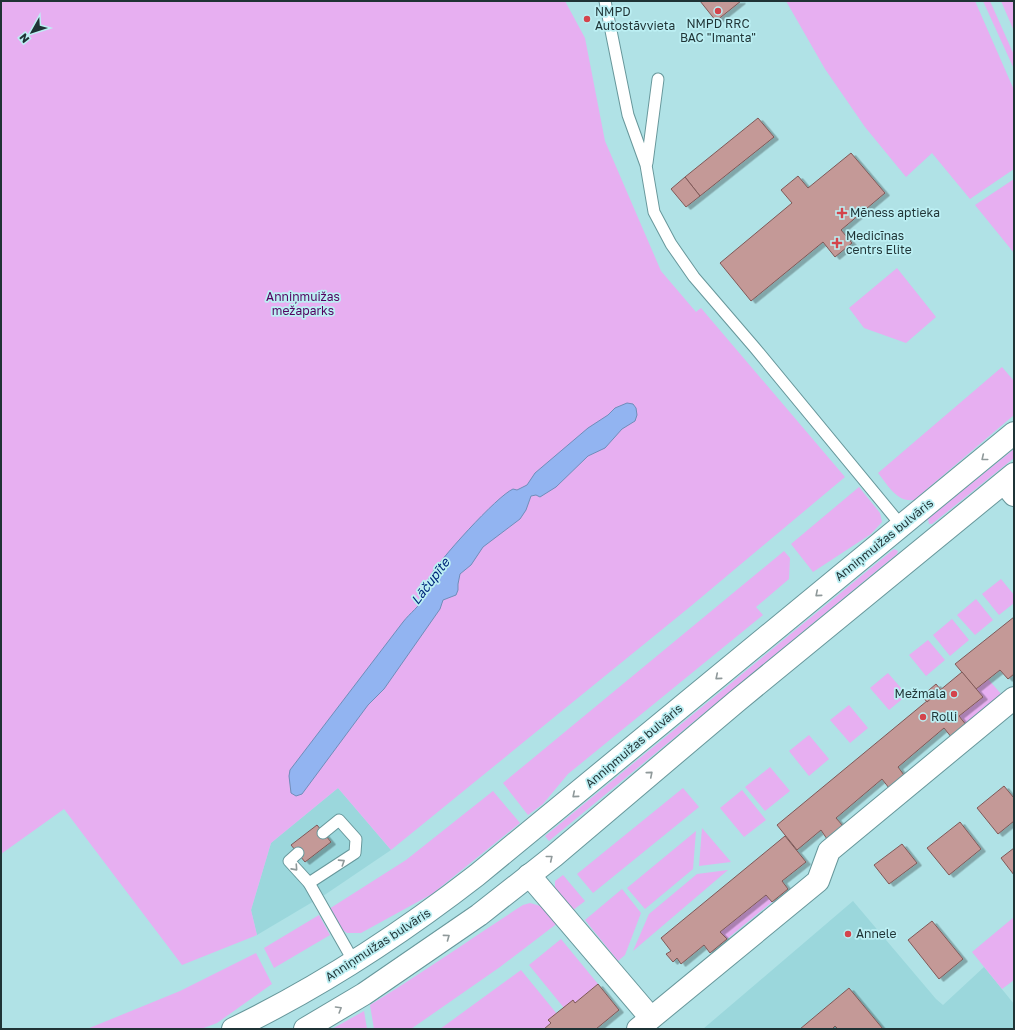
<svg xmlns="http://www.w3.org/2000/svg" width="1015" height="1030" viewBox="0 0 1015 1030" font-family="'Golos Text',sans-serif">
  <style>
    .built { fill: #9bd7dc }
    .green { fill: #e7aff1 }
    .water { fill: #92b4f1; stroke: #708db9 }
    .building { fill: #c49997; stroke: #7f5857; filter: url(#shadow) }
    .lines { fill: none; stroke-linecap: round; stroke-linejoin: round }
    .service-casing { stroke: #67979b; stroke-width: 13 }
    .minor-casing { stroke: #67979b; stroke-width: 24 }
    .tertiary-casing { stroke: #67979b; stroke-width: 24 }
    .service { stroke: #fff; stroke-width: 11 }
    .minor { stroke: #fff; stroke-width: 22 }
    .tertiary { stroke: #fff; stroke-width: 22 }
    .oneway { stroke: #8f999a }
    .poi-dot { fill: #d4444c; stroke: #bceff3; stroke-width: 1.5 }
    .labels { text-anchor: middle; stroke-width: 3.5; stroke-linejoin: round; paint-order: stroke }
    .poi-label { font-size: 12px; fill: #1f3335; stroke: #bceff3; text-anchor: start }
    .park-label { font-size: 12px; fill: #53025f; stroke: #bceff3 }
    .street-label { font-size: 12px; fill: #1f3335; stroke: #bceff3 }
    .water-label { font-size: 13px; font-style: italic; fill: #00277b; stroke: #bceff3 }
  </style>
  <defs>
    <filter id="shadow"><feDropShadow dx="4.5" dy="2.5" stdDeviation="0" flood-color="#0004"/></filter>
  </defs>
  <rect width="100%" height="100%" fill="#b0e2e6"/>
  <g class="built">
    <polygon points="338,788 391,850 326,894 257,935 251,910 271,843"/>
    <polygon points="853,901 936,999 943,1005 984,967 1014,1004 1014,1029 703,1029"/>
  </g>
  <g class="green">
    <polygon points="1,1 565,1 585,38 605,141 661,271 696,312 701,308 845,477 691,606 391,850 338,788 271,843 251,910 257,935 182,965 64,809 1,854"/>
    <polygon points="786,1 975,1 1014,90 1014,169 970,199 932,153 906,177 865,127 825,69"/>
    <polygon points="983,1 990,1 1014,55 1014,69"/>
    <polygon points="1001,1 1014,1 1014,31"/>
    <polygon points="1014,179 1014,253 975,205"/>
    <polygon points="897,268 936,317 906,343 864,328 849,308"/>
    <path d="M1002 367 1014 381V415L914 500C897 503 887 484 878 473Z"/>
    <polygon points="1014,449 1014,458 932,524 929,524 928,519"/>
    <polygon points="859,487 880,513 882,522 871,534 813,572 791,544"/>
    <polygon points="894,549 898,551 897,554 549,841 545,836"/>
    <polygon points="784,551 790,558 789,579 756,607 763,615 568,774 543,804 528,815 503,783"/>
    <polygon points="1001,579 1014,595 1014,603 999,615 982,594"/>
    <polygon points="976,599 993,620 975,635 957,615"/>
    <polygon points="952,619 969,640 950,656 933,635"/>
    <polygon points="928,640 945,660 926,676 909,655"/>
    <polygon points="888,673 907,695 889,710 870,688"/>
    <polygon points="988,679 1002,695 967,726 959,716 982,697 976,689"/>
    <polygon points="849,705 868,728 850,743 830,720"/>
    <polygon points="809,735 829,759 809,776 789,751"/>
    <polygon points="770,767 790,791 765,811 745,787"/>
    <polygon points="683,788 699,807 593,893 577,874"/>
    <polygon points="742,790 766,820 744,837 720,808"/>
    <polygon points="493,791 520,823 432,894 361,933 347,933 340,928 329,909 406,860"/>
    <polygon points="702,828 731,862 699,866"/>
    <polygon points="696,831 693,869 645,909 627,888"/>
    <polygon points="728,870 633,951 649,914 697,874"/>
    <polygon points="563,875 585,901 572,911 555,888 555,881"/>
    <polygon points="622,889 641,913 625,955 618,961 585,920"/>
    <polygon points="766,895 772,902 727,939 720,932"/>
    <path d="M530 903 544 907 559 922 500 967 411 1029H374L370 1005C422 973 472 938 523 905Z"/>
    <polygon points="319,915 330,935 274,968 264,948"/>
    <polygon points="1014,917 1014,980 1002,989 972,952"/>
    <polygon points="561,939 598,984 575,1003 564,1008 529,965"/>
    <polygon points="256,953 272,984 217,1023 201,1029 87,1029 180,991"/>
    <polygon points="521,970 557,1014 548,1020 551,1023 544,1029 440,1029"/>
    <polygon points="364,1011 367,1029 332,1029"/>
  </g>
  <path class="water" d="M627 403 633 404 636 408 637 415 635 421 622 429 605 448 588 456 556 487 540 497 536 495 531 496 526 510 520 519 483 547 471 565 460 574 458 584V590L456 595 443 600 440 609 384 689 368 705 302 794 296 796 291 793 289 776 290 770 403 622C410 613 420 606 425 596 428 590 426 584 429 578 438 561 497 496 513 489L517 490 527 485 535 473 588 428 608 415 615 408Z"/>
  <g class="building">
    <polygon points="700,1 741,1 716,21"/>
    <polygon points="758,118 774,137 700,196 685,177"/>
    <polygon points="851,153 885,193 841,230 852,243 835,257 823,242 751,301 720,263 792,203 781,190 798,176 808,188"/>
    <polygon points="685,177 700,196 686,207 671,189"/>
    <polygon points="1014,617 1014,674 1008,679 1000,670 976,689 955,664"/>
    <polygon points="962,672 983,697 959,716 967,726 952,738 944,728 898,767 904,775 889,788 882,779 836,818 843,826 827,839 821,830 797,850 777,825"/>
    <polygon points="936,684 941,690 927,702 922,696"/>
    <polygon points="1004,786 1014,798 1014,821 998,834 977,808"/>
    <polygon points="960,822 981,849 949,875 927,848"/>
    <polygon points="317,825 331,842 305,862 291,845"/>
    <polygon points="785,836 806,862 782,881 788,889 772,902 766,895 720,932 727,939 710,953 704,945 681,964 677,958 673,962 666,954 671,951 661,938"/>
    <polygon points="902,844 917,863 889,884 874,865"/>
    <polygon points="1014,848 1014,875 1001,858"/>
    <polygon points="932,921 963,959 939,979 908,940"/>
    <polygon points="598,984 619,1010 596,1029 544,1029 551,1023 548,1020 573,1000 575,1003"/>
    <polygon points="849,988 883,1029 838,1029 835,1026 832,1029 800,1029"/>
  </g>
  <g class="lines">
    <defs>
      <g id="service">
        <polyline points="605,1 628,115 646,165 654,212 671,244 694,277 755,348 901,525"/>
        <polyline points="647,163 658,79"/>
        <polyline points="298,853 289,861 309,883 354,962"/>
        <polyline points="309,883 355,853 356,839 339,820 323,833"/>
      </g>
      <g id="minor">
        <polyline points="1004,483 1014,495"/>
        <polyline points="529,875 651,1018"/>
        <polyline points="638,1029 818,881 829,851 1014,698"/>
      </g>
      <g id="tertiary">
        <path d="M233 1029C320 987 401 934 477 875L1014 433"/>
        <polyline points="305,1029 364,994 479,915 554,856 737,701 1014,474"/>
      </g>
    </defs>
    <use href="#service" class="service-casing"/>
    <use href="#minor" class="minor-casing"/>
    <use href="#tertiary" class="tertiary-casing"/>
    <use href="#service" class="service"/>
    <use href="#minor" class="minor"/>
    <use href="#tertiary" class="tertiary"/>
  </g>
  <defs><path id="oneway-chevron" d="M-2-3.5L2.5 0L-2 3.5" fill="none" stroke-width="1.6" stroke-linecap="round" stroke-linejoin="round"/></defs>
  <g class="oneway">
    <use href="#oneway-chevron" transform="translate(984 458) rotate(141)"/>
    <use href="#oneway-chevron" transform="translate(818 594) rotate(140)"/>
    <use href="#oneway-chevron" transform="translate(718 677) rotate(140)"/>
    <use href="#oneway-chevron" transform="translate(650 774) rotate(-40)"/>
    <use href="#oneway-chevron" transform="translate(575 795) rotate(140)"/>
    <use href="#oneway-chevron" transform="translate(550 858) rotate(-39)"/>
    <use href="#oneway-chevron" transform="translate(342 862) rotate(-33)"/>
    <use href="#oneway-chevron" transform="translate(295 868) rotate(48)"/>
    <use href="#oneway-chevron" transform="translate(447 937) rotate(-36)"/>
    <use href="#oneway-chevron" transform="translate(339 1009) rotate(-31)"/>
  </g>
  <g class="poi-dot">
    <circle cx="718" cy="11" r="4"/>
    <circle cx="587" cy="19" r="4"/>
    <path d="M840 207h4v4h4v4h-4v4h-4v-4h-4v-4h4z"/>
    <path d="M835 237h4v4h4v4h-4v4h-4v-4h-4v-4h4z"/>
    <circle cx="954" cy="694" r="4"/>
    <circle cx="923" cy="717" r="4"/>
    <circle cx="848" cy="934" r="4"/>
  </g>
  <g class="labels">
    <g class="poi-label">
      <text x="595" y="16">NMPD<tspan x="595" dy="14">Autostāvvieta</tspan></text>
      <text x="718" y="28" text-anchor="middle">NMPD RRC<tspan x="718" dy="14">BAC "Imanta"</tspan></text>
      <text x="850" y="217">Mēness aptieka</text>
      <text x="846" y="240">Medicīnas<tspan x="846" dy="14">centrs Elite</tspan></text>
      <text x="946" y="698" text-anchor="end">Mežmala</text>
      <text x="931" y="721">Rolli</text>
      <text x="856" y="938">Annele</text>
    </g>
    <g class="park-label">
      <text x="303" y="301">Anniņmuižas<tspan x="303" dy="14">mežaparks</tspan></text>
    </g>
    <g class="street-label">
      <text transform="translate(884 540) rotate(-39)" y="4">Anniņmuižas bulvāris</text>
      <text transform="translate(634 746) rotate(-40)" y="4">Anniņmuižas bulvāris</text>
      <text transform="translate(378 945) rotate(-33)" y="4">Anniņmuižas bulvāris</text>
    </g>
    <g class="water-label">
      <text transform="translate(430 581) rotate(-53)" y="5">Lāčupīte</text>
    </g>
  </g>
  <rect width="1015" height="1030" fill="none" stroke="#1f3335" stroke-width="4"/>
  <g transform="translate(32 32) rotate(231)" stroke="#bceff3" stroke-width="3" paint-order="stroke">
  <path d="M0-3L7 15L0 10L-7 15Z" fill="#1f3335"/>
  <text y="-6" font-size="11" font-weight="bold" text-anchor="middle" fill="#1f3335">N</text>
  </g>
</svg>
